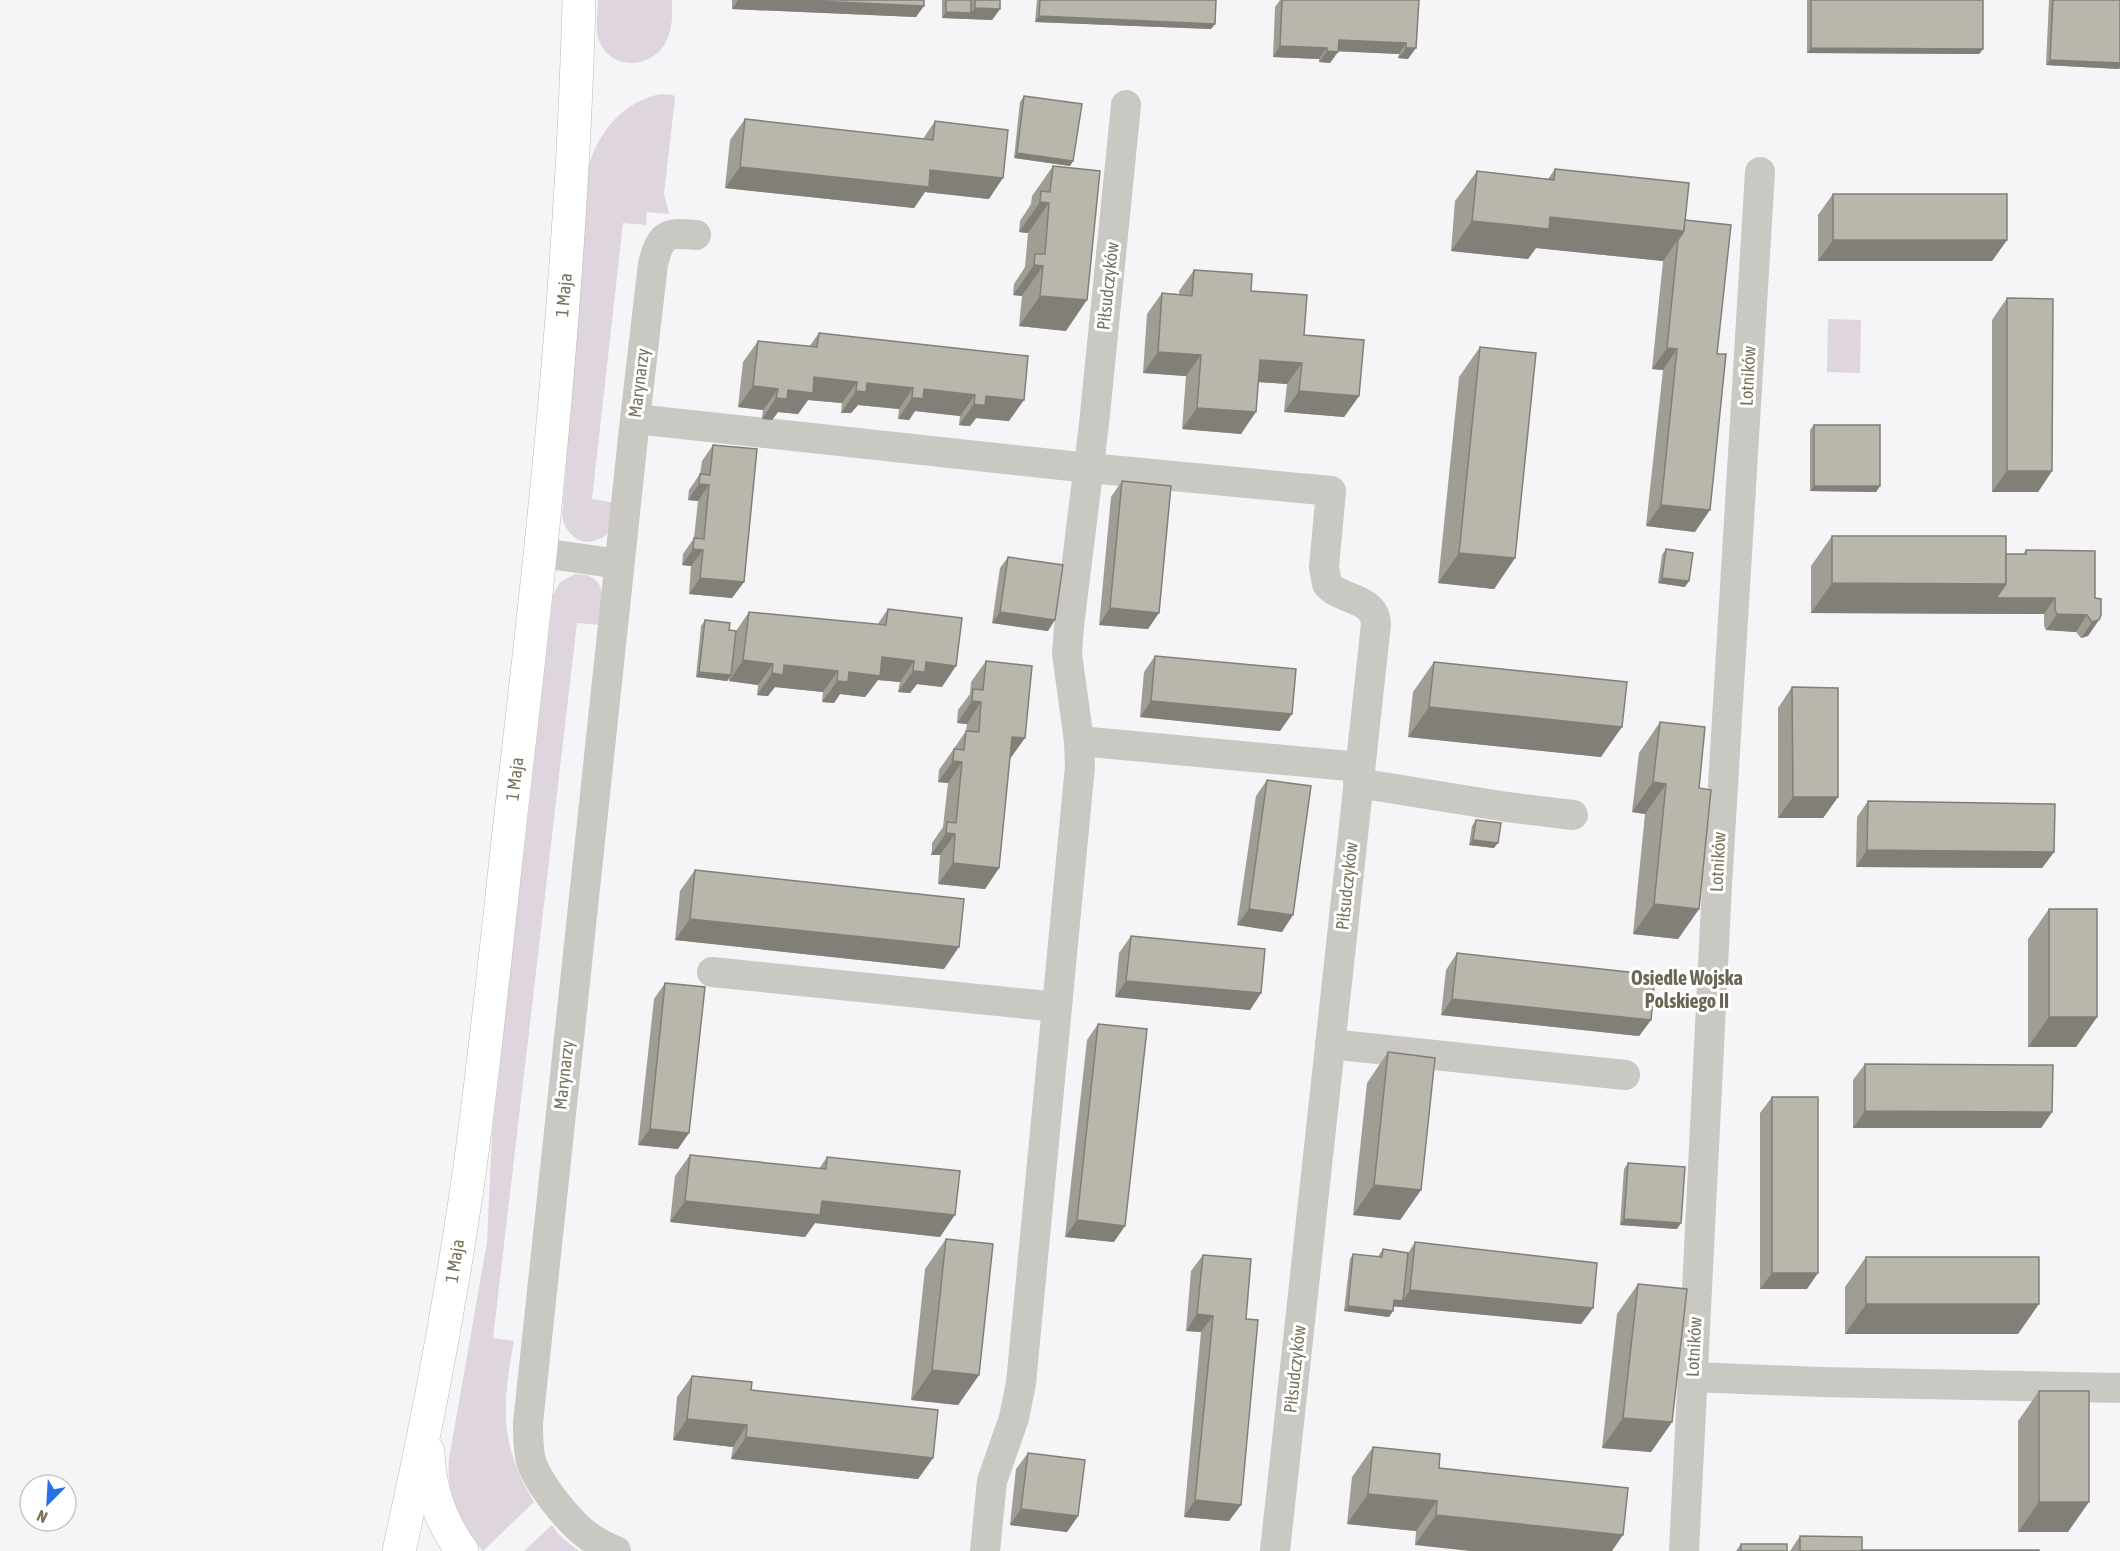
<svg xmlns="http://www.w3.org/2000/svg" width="2120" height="1551" viewBox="0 0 2120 1551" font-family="'Asap Condensed',sans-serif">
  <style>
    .green { fill: #ded5de }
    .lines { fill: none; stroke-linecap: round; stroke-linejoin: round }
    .secondary-casing { stroke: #bcbab2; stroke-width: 34 }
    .street { stroke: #c9c8c2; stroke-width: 30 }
    .secondary { stroke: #fff; stroke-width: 33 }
    .wall { fill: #9f9d94 }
    .shaded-wall { fill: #827f78 }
    .building { fill: #b9b6ac; stroke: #827f78; stroke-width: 1.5 }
    .labels { text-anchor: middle; stroke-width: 6; stroke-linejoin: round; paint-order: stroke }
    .street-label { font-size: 18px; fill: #79745e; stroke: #fff }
    .neighbourhood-label { font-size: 20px; font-weight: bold; fill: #6a6654; stroke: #fff }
  </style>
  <rect width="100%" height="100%" fill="#f5f4f7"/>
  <g class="green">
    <path d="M598 0H672C672 12 673 26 668 37 656 70 608 73 598 37 595 26 598 11 598 0Z"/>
    <path d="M661 94 673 95 675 98 664 194 669 214 647 212 646 225 623 223 592 499 615 503C613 512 612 524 608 532 606 536 601 539 596 540 579 547 565 532 562 516L589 165C599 131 624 101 661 94Z"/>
    <polygon points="1828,319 1861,320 1860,373 1827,372"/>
    <path d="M575 574C609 574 603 601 601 625L577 623 493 1338 514 1341C502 1406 499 1444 534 1502L483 1551C459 1524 446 1495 449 1459L487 1242 492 1135 553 595 560 582Z"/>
    <polygon points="552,1525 560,1536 579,1551 524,1551"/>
  </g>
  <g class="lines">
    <defs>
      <g id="secondary">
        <path d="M428 1452C429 1488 441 1522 462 1551"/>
        <path d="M399 1551C426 1431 449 1310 467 1188 485 1064 497 939 511 814 543 543 572 273 579 0"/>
      </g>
    </defs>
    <use href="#secondary" class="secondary-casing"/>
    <g class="street">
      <path d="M635 419 1089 468 1331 491 1324 567 1327 584C1341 601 1375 597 1376 624L1275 1551"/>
      <polyline points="542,553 619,564"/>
      <polyline points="1079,741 1360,767"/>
      <polyline points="1358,783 1507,807 1573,815"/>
      <polyline points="712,972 1057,1007"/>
      <polyline points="1330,1044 1625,1075"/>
      <polyline points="1692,1377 1821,1382 2120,1388"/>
      <path d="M616 1551C607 1547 599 1544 591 1538 570 1524 539 1485 531 1461 528 1449 528 1435 528 1423L635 419 653 264C661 233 667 232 696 235"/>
      <polyline points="985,1551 992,1481 1014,1418 1021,1383 1080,766 1079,741 1067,654 1069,626 1094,424 1126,105"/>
      <polyline points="1684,1551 1717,885 1760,172"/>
    </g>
    <use href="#secondary" class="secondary"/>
  </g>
  <g class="wall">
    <polygon points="732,0 924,0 916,17 732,9"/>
    <polygon points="942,0 1000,0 1000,9 992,20 942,18"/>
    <polygon points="1037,0 1216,0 1215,24 1211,29 1035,22"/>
    <polygon points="1280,0 1419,0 1408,59 1398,58 1399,54 1338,51 1330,63 1319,62 1319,59 1273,57 1275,7"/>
    <polygon points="1807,0 1983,0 1983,49 1979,54 1807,53"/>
    <polygon points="2049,0 2120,0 2119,69 2046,65"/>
    <polygon points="1024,96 1073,161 1070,166 1014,158 1020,102"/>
    <polygon points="745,119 923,139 935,121 989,199 925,192 914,208 725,188 730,140"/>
    <polygon points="1053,166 1066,331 1019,326 1022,296 1013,295 1014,284 1025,267 1028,233 1019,232 1020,221 1031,204 1032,196"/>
    <polygon points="1555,169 1685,220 1695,532 1646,526 1663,370 1652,369 1663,261 1536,248 1528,259 1451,251 1455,201 1477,171 1548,179"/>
    <polygon points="1833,194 2007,240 1992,261 1818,261 1818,215"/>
    <polygon points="1194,270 1251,291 1304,335 1359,396 1344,417 1284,412 1287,384 1258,382 1241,434 1182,429 1186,376 1143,373 1147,314 1162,293 1179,294 1179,291"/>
    <polygon points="2007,298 2052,471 2038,492 1992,492 1992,320"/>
    <polygon points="819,333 1028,356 1009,421 976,418 970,426 965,426 959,425 960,416 915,411 909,420 903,419 898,419 899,409 858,405 851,413 841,413 842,403 808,400 798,414 778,412 772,420 762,419 763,410 738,407 743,362 758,341 809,347"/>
    <polygon points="1480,347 1515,558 1494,589 1438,583 1459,377"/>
    <polygon points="1814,425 1880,486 1876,492 1810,491 1810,430"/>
    <polygon points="713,445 744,582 732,598 689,594 691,566 682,565 683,554 694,538 698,501 688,500 689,490 700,474 702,461"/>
    <polygon points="1122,481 1148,629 1099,625 1111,497"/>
    <polygon points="1832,536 2006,554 2023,554 2026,550 2095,598 2101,599 2088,636 2081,638 2076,632 2046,630 2044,626 2044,614 1811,613 1811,566"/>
    <polygon points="1666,549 1685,587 1658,583 1662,555"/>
    <polygon points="1008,557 1048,631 992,623 1000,568"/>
    <polygon points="888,609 942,687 917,684 910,693 898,692 900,682 878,680 865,697 840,694 834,703 822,702 823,692 775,687 768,696 757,695 758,685 729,681 729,679 727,681 696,677 701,626 705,620 729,630 736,631 749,612 877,625"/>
    <polygon points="1155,656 1280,731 1140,717 1144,672"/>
    <polygon points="986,661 1010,759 999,868 985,889 938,884 940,855 931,855 932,849 932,843 943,827 948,783 938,782 939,770 966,731 967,724 957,723 958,710 970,694 971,682"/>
    <polygon points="1434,662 1601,757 1408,737 1413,692"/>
    <polygon points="1792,687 1838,797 1823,818 1778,818 1778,708"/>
    <polygon points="1660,722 1699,788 1699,909 1678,939 1633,934 1645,814 1632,812 1639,753"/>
    <polygon points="1267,780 1282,932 1237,925 1256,796"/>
    <polygon points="1868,801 2054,852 2042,868 1856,867 1857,817"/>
    <polygon points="1476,820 1494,848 1469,845 1472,826"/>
    <polygon points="695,870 944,969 675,940 680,891"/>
    <polygon points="2049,909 2097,1017 2076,1047 2028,1047 2028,939"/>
    <polygon points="1131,936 1261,993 1250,1010 1115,997 1119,953"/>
    <polygon points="1457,953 1651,1020 1639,1036 1441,1015 1446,970"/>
    <polygon points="665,983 678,1149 638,1145 654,999"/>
    <polygon points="1098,1024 1114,1242 1065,1237 1087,1040"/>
    <polygon points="1388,1052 1421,1190 1400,1220 1353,1215 1367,1083"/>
    <polygon points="1865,1064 2052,1112 2041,1128 1853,1128 1853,1080"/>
    <polygon points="1772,1097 1807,1289 1760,1289 1760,1113"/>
    <polygon points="690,1155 819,1169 827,1157 940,1237 815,1223 805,1237 670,1222 675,1176"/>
    <polygon points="1628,1163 1677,1229 1620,1225 1624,1169"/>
    <polygon points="946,1239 979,1375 958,1405 911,1400 925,1269"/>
    <polygon points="1415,1242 1593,1308 1581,1324 1393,1306 1389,1317 1344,1311 1350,1259 1353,1254 1378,1257 1379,1255 1383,1249 1408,1253"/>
    <polygon points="1203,1255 1246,1319 1229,1521 1184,1517 1201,1332 1186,1331 1191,1271"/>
    <polygon points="1866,1257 2018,1334 1845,1334 1845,1287"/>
    <polygon points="1638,1284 1672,1422 1651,1452 1602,1448 1617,1314"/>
    <polygon points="692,1376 751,1390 933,1458 918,1479 731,1459 733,1447 673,1440 677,1397"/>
    <polygon points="2039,1391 2068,1532 2018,1532 2018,1421"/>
    <polygon points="1373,1447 1439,1468 1628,1488 1415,1545 1416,1531 1347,1524 1352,1477"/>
    <polygon points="1028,1453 1078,1516 1067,1532 1010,1525 1016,1469"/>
    <polygon points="1800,1536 1862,1550 2039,1551 1790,1551"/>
    <polygon points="1741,1544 1787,1551 1736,1551"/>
  </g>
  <g class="shaded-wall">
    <polygon points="738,0 792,0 924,6 916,17 732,9"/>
    <polygon points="975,8 1000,9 992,20 942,18 946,12 971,13"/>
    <polygon points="1039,16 1215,24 1211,29 1035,22"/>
    <polygon points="1339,40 1406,43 1399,54 1331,51"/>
    <polygon points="1280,46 1327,48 1319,59 1273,57"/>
    <polygon points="1406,48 1416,48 1408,59 1398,58"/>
    <polygon points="1811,48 1983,49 1979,54 1807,53"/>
    <polygon points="1327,51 1338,52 1330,63 1319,62"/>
    <polygon points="2050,60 2120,63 2120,68 2119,69 2046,65"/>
    <polygon points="1017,153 1073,161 1070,166 1014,158"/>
    <polygon points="740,167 930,170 1003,178 989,199 925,192 914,208 725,188"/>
    <polygon points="1040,202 1049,203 1028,233 1019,232"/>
    <polygon points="1550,217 1684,231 1663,261 1536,248 1528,259 1451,251 1472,221"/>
    <polygon points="1833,240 2007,240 1992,261 1818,261"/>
    <polygon points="1034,265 1043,266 1022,296 1013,295"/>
    <polygon points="1040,296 1087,300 1066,331 1019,326"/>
    <polygon points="1667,348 1677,349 1663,370 1652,369"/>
    <polygon points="1158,352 1201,355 1186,376 1143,373"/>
    <polygon points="1260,360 1302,363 1287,384 1245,381"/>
    <polygon points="814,377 857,382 842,403 808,400 798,414 778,412 772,420 762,419 776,398 788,390"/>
    <polygon points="867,383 913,388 899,409 858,405 851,413 841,413 856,391"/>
    <polygon points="753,386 778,389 763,410 738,407"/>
    <polygon points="924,389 975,395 960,416 915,411 909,420 898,419 912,398"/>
    <polygon points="1299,391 1359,396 1344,417 1284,412"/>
    <polygon points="986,396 1024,400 1009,421 976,418 970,426 959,425 974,404"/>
    <polygon points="1197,408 1256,412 1241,434 1182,429"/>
    <polygon points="2007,471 2052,471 2038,492 1992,492"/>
    <polygon points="699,484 709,485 698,501 688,500"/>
    <polygon points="1814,486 1880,486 1876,492 1810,491"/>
    <polygon points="1661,505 1710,510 1695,532 1646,526"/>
    <polygon points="693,549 703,550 691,566 682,565"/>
    <polygon points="1459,553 1515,558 1494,589 1438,583"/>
    <polygon points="700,578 744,582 732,598 689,594"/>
    <polygon points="1662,578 1689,581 1685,587 1658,583"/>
    <polygon points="1832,583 2006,584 2055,598 2044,614 1811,613"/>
    <polygon points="1110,608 1159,613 1148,629 1099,625"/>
    <polygon points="1000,612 1055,620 1048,631 992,623"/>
    <polygon points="2057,614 2087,615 2076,632 2046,630"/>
    <polygon points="2099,620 2088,636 2081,638 2092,622"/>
    <polygon points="882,657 914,661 900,682 878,680 865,697 840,694 834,703 822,702 837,681 849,672"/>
    <polygon points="743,660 773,664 758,685 729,681"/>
    <polygon points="926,662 956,666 942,687 917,684 910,693 898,692 913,671"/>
    <polygon points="784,665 838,671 823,692 775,687 768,696 757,695 772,673"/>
    <polygon points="699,672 731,675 727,681 696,677"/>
    <polygon points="972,701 981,702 967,724 957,723"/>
    <polygon points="1151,701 1292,714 1280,731 1140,717"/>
    <polygon points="1429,707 1622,727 1601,757 1408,737"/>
    <polygon points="1012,737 1025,738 1010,759"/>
    <polygon points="953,761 962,762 948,783 938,782"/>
    <polygon points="1653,782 1666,784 1645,814 1632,812"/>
    <polygon points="1793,797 1838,797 1823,818 1778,818"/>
    <polygon points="946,833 955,834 940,855 931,855"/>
    <polygon points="1473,840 1498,843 1494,848 1469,845"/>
    <polygon points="1867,850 2054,852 2042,868 1856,867"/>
    <polygon points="953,863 999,868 985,889 938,884"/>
    <polygon points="1654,904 1699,909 1678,939 1633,934"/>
    <polygon points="1249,909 1293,915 1282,932 1237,925"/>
    <polygon points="690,919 959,947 944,969 675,940"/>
    <polygon points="1126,981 1261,993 1250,1010 1115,997"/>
    <polygon points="1452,999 1651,1020 1639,1036 1441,1015"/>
    <polygon points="2049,1017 2097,1017 2076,1047 2028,1047"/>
    <polygon points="1865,1111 2052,1112 2041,1128 1853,1128"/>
    <polygon points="650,1129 689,1133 678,1149 638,1145"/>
    <polygon points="1374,1185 1421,1190 1400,1220 1353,1215"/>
    <polygon points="685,1201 822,1201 955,1215 940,1237 815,1223 805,1237 670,1222"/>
    <polygon points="1624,1219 1681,1223 1677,1229 1620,1225"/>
    <polygon points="1077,1220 1125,1226 1114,1242 1065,1237"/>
    <polygon points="1772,1273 1818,1273 1807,1289 1760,1289"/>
    <polygon points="1410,1290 1593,1308 1581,1324 1390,1306 1394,1300 1403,1301"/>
    <polygon points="1866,1304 2039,1304 2018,1334 1845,1334"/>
    <polygon points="1348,1306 1393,1311 1389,1317 1344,1311"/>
    <polygon points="1197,1314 1213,1316 1201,1332 1186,1331"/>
    <polygon points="932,1370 979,1375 958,1405 911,1400"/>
    <polygon points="1623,1418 1672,1422 1651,1452 1602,1448"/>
    <polygon points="687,1419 747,1425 733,1447 673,1440"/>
    <polygon points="746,1437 933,1458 918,1479 731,1459"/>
    <polygon points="1368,1494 1437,1501 1416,1531 1347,1524"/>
    <polygon points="1195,1500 1241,1505 1229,1521 1184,1517"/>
    <polygon points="2039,1502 2089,1502 2068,1532 2018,1532"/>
    <polygon points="1021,1509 1078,1516 1067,1532 1010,1525"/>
    <polygon points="1436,1515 1623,1535 1612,1551 1470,1551 1415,1545"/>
  </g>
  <g class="building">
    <polygon points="792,0 924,0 924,6"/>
    <polygon points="946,0 971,0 971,13 946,12"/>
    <polygon points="975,0 1000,0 1000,9 975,8"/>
    <polygon points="1040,0 1216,0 1215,24 1039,16"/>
    <polygon points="1282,0 1419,0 1416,48 1406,48 1406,43 1339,40 1338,52 1327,51 1327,48 1280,46"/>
    <polygon points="1811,0 1983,0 1983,49 1811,48"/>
    <polygon points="2053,0 2120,0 2120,63 2050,60"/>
    <polygon points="1024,96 1082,104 1073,161 1017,153"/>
    <polygon points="745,119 933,140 935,121 1008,130 1003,178 930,170 929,187 740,167"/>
    <polygon points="1053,166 1100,171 1087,300 1040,296 1043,266 1034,265 1035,254 1045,254 1049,203 1040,202 1041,191 1050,192"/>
    <polygon points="1555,169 1689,183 1684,231 1550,217 1549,229 1472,221 1477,171 1554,180"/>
    <rect x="1833" y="194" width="174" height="46"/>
    <polygon points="1685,220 1731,225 1717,354 1726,354 1710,510 1661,505 1677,349 1667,348 1678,240 1684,231"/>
    <polygon points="1194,270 1252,274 1251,291 1307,295 1304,335 1364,340 1359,396 1299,391 1302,363 1260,360 1256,412 1197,408 1201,355 1158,352 1162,293 1192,296"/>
    <polygon points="2007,298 2053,299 2052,471 2007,471"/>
    <polygon points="819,333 1028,356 1024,400 986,396 985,405 979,405 974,404 975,395 924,389 923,399 918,398 912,398 913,388 867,383 866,392 856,391 857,382 814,377 813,393 788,390 787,399 776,398 778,389 753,386 758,341 817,347"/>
    <polygon points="1480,347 1536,353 1515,558 1459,553"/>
    <rect x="1814" y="425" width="66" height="61"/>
    <polygon points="713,445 757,449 744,582 700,578 703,550 693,549 694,538 704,539 709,485 699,484 700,474 710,475"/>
    <polygon points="1122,481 1171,486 1159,613 1110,608"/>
    <polygon points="1832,536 2006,536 2006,584 1832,583"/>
    <polygon points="1666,549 1693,553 1689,581 1662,578"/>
    <polygon points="2026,550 2095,551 2095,598 2101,599 2101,615 2099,620 2092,622 2087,615 2057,614 2055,610 2055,598 1996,598 2006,584 2006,554 2026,554"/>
    <polygon points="1008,557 1063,565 1055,620 1000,612"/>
    <polygon points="888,609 962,618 956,666 926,662 925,672 913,671 914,661 882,657 880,676 849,672 848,682 837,681 838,671 784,665 783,675 772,673 773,664 743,660 749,612 886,625"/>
    <polygon points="705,620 730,623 729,630 736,631 731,675 699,672"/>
    <polygon points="1155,656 1296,669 1292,714 1151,701"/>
    <polygon points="986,661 1032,666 1025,738 1012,737 999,868 953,863 955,834 946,833 947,822 956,823 962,762 953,761 954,749 964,750 966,731 979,732 981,702 972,701 973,689 983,690"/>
    <polygon points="1434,662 1627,682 1622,727 1429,707"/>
    <polygon points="1792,687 1838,688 1838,797 1793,797"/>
    <polygon points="1660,722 1705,727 1699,788 1711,790 1699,909 1654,904 1666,784 1653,782"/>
    <polygon points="1267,780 1311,786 1293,915 1249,909"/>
    <polygon points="1868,801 2055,804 2054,852 1867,850"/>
    <polygon points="1476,820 1501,823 1498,843 1473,840"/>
    <polygon points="695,870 964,899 959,947 690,919"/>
    <rect x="2049" y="909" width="48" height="108"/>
    <polygon points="1131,936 1265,949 1261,993 1126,981"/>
    <polygon points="1457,953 1655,975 1651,1020 1452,999"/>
    <polygon points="665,983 705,987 689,1133 650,1129"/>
    <polygon points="1098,1024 1147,1029 1125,1226 1077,1220"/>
    <polygon points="1388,1052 1435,1058 1421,1190 1374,1185"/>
    <polygon points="1865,1064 2053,1065 2052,1112 1865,1111"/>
    <rect x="1772" y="1097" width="46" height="176"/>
    <polygon points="690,1155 826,1169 827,1157 960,1171 955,1215 822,1201 820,1215 685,1201"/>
    <polygon points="1628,1163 1685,1167 1681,1223 1624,1219"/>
    <polygon points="946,1239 993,1244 979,1375 932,1370"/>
    <polygon points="1415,1242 1597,1263 1593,1308 1410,1290"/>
    <polygon points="1383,1249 1408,1253 1403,1301 1394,1300 1393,1311 1348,1306 1353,1254 1382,1257"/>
    <polygon points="1203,1255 1251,1259 1246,1319 1258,1320 1241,1505 1195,1500 1213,1316 1197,1314"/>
    <rect x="1866" y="1257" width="173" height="47"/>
    <polygon points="1638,1284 1687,1289 1672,1422 1623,1418"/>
    <polygon points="692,1376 752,1382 751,1390 938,1410 933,1458 746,1437 747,1425 687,1419"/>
    <rect x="2039" y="1391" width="50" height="111"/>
    <polygon points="1373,1447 1440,1454 1439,1468 1628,1488 1623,1535 1436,1515 1437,1501 1368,1494"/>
    <polygon points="1028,1453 1085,1460 1078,1516 1021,1509"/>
    <polygon points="1800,1536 1862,1537 1862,1550 2039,1550 2039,1551 1800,1551"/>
    <rect x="1741" y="1544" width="46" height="7"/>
  </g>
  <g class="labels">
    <g class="street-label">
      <text transform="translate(1108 286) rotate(-84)" y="6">Piłsudczyków</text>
      <text transform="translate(564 295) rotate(-85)" y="6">1 Maja</text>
      <text transform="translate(1748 376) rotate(-87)" y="6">Lotników</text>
      <text transform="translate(639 383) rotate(-83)" y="6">Marynarzy</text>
      <text transform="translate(515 779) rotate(-83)" y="6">1 Maja</text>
      <text transform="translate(1718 862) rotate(-87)" y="6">Lotników</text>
      <text transform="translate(1347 886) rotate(-84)" y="6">Piłsudczyków</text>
      <text transform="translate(564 1075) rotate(-84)" y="6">Marynarzy</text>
      <text transform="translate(455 1261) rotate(-81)" y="6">1 Maja</text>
      <text transform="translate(1694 1347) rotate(-87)" y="6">Lotników</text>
      <text transform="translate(1295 1369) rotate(-84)" y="6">Piłsudczyków</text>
    </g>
    <g class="neighbourhood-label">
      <text x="1687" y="985">Osiedle Wojska<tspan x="1687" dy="23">Polskiego II</tspan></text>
    </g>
  </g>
  <g transform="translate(48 1503) rotate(204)"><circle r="28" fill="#ffffff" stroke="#c9c7bf" stroke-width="1.5"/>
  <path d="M0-4.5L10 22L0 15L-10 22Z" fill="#2672e5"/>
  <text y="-9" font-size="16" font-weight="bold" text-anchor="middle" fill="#79745e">N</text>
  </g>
</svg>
